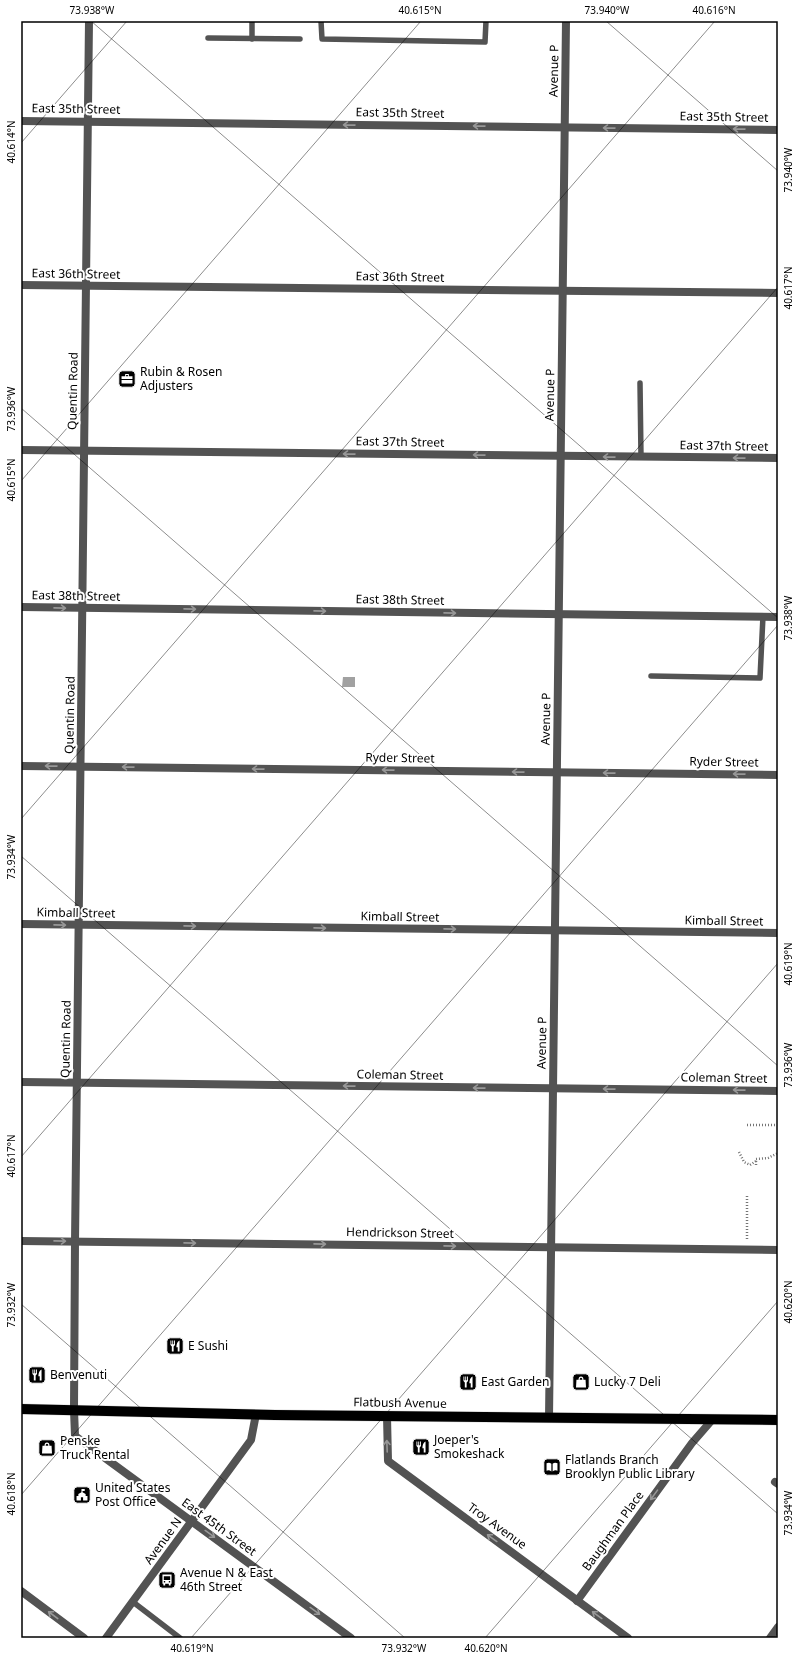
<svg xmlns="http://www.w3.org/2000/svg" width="799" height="1659" viewBox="0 0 799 1659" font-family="'Noto Sans',sans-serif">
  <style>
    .water { fill: #a1a1a1 }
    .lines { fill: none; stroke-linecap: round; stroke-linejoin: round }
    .primary-casing { stroke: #dbdbdb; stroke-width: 11 }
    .path { stroke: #757575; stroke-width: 2.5; stroke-dasharray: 1 2; stroke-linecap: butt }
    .service { stroke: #535353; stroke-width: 5.5 }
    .minor { stroke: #535353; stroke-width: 8 }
    .primary { stroke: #000; stroke-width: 10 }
    .oneway { stroke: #989898 }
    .ticks { fill: none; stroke: #000; stroke-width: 1; stroke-opacity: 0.45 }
    .labels { text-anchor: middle; stroke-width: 4; stroke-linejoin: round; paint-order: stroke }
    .street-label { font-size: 12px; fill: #000; stroke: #fff }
    .poi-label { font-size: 12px; fill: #000; stroke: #fff; text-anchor: start }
    .neatline { fill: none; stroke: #000; stroke-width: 1.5 }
    .ticks-label { font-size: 10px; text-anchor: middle; fill: #000 }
  </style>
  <rect width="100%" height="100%" fill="#fff"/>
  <polygon class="water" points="343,677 355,677 355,687 342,687"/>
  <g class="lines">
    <defs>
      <polyline id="primary" points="21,1409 275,1415 778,1420"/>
    </defs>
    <use href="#primary" class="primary-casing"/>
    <g class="path">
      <polyline points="747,1125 778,1125"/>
      <polyline points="739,1152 744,1162 750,1165 756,1161"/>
      <polyline points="756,1165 756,1159 768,1158 778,1153"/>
      <polyline points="747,1239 747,1196"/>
    </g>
    <g class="service">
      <polyline points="252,21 252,39"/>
      <polyline points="321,21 322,39 485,42 486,21"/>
      <polyline points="208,38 300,39"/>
      <polyline points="640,383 641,457"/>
      <polyline points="651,676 760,678 763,616"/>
      <polyline points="133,1602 180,1638"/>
    </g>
    <g class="minor">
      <polyline points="89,21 75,1242 74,1410 75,1436 351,1638"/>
      <polyline points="21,121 778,130"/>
      <polyline points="21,285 778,293"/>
      <polyline points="21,450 778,458"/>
      <polyline points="21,607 778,617"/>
      <polyline points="21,766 778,775"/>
      <polyline points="21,924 778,933"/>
      <polyline points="21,1082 778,1091"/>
      <polyline points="21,1241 778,1250"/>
      <polyline points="387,1416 388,1461 628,1638"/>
      <polyline points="549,1418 566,21"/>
      <polyline points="775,1482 778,1484"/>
      <polyline points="21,1591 84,1638"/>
      <polyline points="577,1601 692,1443 712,1420"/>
      <polyline points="106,1638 251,1440 256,1414"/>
      <polyline points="770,1638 778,1627"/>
    </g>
    <use href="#primary" class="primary"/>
  </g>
  <defs><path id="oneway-shaft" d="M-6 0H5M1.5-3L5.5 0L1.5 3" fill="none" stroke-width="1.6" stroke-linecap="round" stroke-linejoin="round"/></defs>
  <g class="oneway">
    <use href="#oneway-shaft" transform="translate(349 125) rotate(-179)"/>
    <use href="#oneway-shaft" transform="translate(479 126) rotate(-179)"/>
    <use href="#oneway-shaft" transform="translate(609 128) rotate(-179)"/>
    <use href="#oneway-shaft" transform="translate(739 129) rotate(-179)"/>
    <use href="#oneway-shaft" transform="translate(349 454) rotate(-179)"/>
    <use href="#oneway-shaft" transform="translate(479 455) rotate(-179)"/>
    <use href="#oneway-shaft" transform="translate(609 457) rotate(-179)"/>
    <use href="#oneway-shaft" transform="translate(739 458) rotate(-179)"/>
    <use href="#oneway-shaft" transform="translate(60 608) rotate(1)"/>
    <use href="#oneway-shaft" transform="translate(190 609) rotate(1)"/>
    <use href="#oneway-shaft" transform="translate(320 611) rotate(1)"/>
    <use href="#oneway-shaft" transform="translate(450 613) rotate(1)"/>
    <use href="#oneway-shaft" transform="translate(51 766) rotate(-179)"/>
    <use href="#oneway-shaft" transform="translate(128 767) rotate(-179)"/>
    <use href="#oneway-shaft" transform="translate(258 769) rotate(-179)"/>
    <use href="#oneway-shaft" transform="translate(388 770) rotate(-179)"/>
    <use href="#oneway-shaft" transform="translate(518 772) rotate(-179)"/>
    <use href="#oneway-shaft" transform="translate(609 773) rotate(-179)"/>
    <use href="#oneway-shaft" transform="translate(739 774) rotate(-179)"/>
    <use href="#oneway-shaft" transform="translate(60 925) rotate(1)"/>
    <use href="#oneway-shaft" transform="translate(190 926) rotate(1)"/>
    <use href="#oneway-shaft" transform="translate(320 928) rotate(1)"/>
    <use href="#oneway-shaft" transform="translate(450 929) rotate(1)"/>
    <use href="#oneway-shaft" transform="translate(349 1086) rotate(-179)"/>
    <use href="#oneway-shaft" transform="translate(479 1088) rotate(-179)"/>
    <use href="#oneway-shaft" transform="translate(609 1089) rotate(-179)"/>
    <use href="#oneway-shaft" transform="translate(739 1090) rotate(-179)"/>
    <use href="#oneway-shaft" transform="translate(60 1241) rotate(1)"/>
    <use href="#oneway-shaft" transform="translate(190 1243) rotate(1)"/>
    <use href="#oneway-shaft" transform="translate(320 1244) rotate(1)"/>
    <use href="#oneway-shaft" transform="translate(450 1246) rotate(1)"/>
    <use href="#oneway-shaft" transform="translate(387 1446) rotate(-92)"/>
    <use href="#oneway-shaft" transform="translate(654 1495) rotate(126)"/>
    <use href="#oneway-shaft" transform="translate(210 1534) rotate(36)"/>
    <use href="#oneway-shaft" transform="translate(492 1538) rotate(-144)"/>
    <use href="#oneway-shaft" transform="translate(315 1611) rotate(36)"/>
    <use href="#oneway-shaft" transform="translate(53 1615) rotate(-143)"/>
    <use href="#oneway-shaft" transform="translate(597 1615) rotate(-144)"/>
  </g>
  <path class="ticks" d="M91 21 778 618M606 21 778 171M21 143 127 21M21 408 778 1066M21 481 421 21M21 819 715 21M21 856 778 1514M21 1157 778 287M21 1304 405 1638M21 1495 778 625M191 1638 778 963M485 1638 778 1301"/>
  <defs>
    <symbol id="office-square" viewBox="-11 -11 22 22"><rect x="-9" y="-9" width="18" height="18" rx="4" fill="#000" stroke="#fff"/><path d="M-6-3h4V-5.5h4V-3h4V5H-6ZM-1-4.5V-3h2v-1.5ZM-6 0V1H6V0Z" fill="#fff"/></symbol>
    <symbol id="restaurant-square" viewBox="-11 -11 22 22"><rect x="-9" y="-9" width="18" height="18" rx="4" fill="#000" stroke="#fff"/><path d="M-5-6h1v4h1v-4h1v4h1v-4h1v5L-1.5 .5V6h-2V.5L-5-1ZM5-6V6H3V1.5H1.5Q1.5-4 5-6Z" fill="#fff"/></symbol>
    <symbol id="shop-square" viewBox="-11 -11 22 22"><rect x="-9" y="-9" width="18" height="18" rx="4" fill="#000" stroke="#fff"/><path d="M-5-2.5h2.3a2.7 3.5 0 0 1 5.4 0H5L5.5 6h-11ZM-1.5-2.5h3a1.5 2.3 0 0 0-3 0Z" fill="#fff"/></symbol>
    <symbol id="library-square" viewBox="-11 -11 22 22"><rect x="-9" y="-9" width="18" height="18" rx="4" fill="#000" stroke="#fff"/><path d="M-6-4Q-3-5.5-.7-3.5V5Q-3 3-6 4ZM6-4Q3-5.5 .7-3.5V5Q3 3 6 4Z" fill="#fff"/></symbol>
    <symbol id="civic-square" viewBox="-11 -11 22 22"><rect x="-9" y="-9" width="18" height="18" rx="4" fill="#000" stroke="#fff"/><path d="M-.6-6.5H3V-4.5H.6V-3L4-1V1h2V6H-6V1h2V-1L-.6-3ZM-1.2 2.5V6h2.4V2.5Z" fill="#fff"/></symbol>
    <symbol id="bus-square" viewBox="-11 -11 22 22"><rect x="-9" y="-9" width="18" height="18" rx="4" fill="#000" stroke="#fff"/><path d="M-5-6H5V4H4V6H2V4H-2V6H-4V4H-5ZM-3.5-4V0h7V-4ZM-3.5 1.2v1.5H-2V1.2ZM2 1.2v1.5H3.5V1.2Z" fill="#fff"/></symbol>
  </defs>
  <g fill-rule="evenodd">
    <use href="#office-square" x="117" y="369" width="20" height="20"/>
    <use href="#restaurant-square" x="165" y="1336" width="20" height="20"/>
    <use href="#restaurant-square" x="27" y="1365" width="20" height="20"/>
    <use href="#restaurant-square" x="458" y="1372" width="20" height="20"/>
    <use href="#shop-square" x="571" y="1372" width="20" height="20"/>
    <use href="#restaurant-square" x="411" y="1437" width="20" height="20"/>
    <use href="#shop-square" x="37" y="1438" width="20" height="20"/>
    <use href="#library-square" x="542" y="1457" width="20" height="20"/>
    <use href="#civic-square" x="72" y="1485" width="20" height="20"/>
    <use href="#bus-square" x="157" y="1570" width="20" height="20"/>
  </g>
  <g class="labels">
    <g class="street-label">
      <text transform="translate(554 71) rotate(-89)" y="4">Avenue P</text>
      <text transform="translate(76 109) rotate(1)" y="4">East 35th Street</text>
      <text transform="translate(400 113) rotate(1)" y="4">East 35th Street</text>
      <text transform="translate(724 117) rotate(1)" y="4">East 35th Street</text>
      <text transform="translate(76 274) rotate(1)" y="4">East 36th Street</text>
      <text transform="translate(400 277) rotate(1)" y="4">East 36th Street</text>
      <text transform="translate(73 391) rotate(-89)" y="4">Quentin Road</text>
      <text transform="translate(550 395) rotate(-89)" y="4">Avenue P</text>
      <text transform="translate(400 442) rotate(1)" y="4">East 37th Street</text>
      <text transform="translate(724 446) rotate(1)" y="4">East 37th Street</text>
      <text transform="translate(76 596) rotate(1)" y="4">East 38th Street</text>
      <text transform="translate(400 600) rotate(1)" y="4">East 38th Street</text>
      <text transform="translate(70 715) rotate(-89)" y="4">Quentin Road</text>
      <text transform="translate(546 719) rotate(-89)" y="4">Avenue P</text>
      <text transform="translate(400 758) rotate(1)" y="4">Ryder Street</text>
      <text transform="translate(724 762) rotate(1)" y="4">Ryder Street</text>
      <text transform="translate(76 913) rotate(1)" y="4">Kimball Street</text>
      <text transform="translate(400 917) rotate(1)" y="4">Kimball Street</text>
      <text transform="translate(724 921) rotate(1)" y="4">Kimball Street</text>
      <text transform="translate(66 1039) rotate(-89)" y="4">Quentin Road</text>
      <text transform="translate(542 1043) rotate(-89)" y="4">Avenue P</text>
      <text transform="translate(400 1075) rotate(1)" y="4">Coleman Street</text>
      <text transform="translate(724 1078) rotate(1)" y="4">Coleman Street</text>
      <text transform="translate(400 1233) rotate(1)" y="4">Hendrickson Street</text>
      <text transform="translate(400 1403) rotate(1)" y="4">Flatbush Avenue</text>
      <text transform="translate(497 1526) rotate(36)" y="4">Troy Avenue</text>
      <text transform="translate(219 1527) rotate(36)" y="4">East 45th Street</text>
      <text transform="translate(613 1531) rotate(-54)" y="4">Baughman Place</text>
      <text transform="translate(163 1541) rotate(-54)" y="4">Avenue N</text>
    </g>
    <g class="poi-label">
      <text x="140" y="376">Rubin &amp; Rosen<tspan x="140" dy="14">Adjusters</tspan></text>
      <text x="188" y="1350">E Sushi</text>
      <text x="50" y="1379">Benvenuti</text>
      <text x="481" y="1386">East Garden</text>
      <text x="594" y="1386">Lucky 7 Deli</text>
      <text x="434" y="1444">Joeper's<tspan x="434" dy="14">Smokeshack</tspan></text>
      <text x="60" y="1445">Penske<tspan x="60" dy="14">Truck Rental</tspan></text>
      <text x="565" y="1464">Flatlands Branch<tspan x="565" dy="14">Brooklyn Public Library</tspan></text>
      <text x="95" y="1492">United States<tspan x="95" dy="14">Post Office</tspan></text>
      <text x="180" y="1577">Avenue N &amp; East<tspan x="180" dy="14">46th Street</tspan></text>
    </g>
  </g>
  <rect width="799" height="1659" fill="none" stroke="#ffffff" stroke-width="44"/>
  <rect x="22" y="22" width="755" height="1615" class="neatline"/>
  <g class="ticks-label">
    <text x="92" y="14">73.938°W</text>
    <text x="420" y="14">40.615°N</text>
    <text x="607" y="14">73.940°W</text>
    <text x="714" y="14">40.616°N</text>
    <text transform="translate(11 142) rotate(-90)" y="4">40.614°N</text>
    <text transform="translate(788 170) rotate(-90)" y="4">73.940°W</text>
    <text transform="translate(788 288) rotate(-90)" y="4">40.617°N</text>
    <text transform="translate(11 409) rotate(-90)" y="4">73.936°W</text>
    <text transform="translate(11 480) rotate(-90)" y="4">40.615°N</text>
    <text transform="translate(788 618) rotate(-90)" y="4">73.938°W</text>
    <text transform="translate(11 857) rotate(-90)" y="4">73.934°W</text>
    <text transform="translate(788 964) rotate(-90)" y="4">40.619°N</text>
    <text transform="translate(788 1065) rotate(-90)" y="4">73.936°W</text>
    <text transform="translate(11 1156) rotate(-90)" y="4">40.617°N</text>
    <text transform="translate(788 1302) rotate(-90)" y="4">40.620°N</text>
    <text transform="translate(11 1305) rotate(-90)" y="4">73.932°W</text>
    <text transform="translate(11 1494) rotate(-90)" y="4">40.618°N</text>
    <text transform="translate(788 1513) rotate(-90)" y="4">73.934°W</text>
    <text x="192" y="1652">40.619°N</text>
    <text x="404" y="1652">73.932°W</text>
    <text x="486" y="1652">40.620°N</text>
  </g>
</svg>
